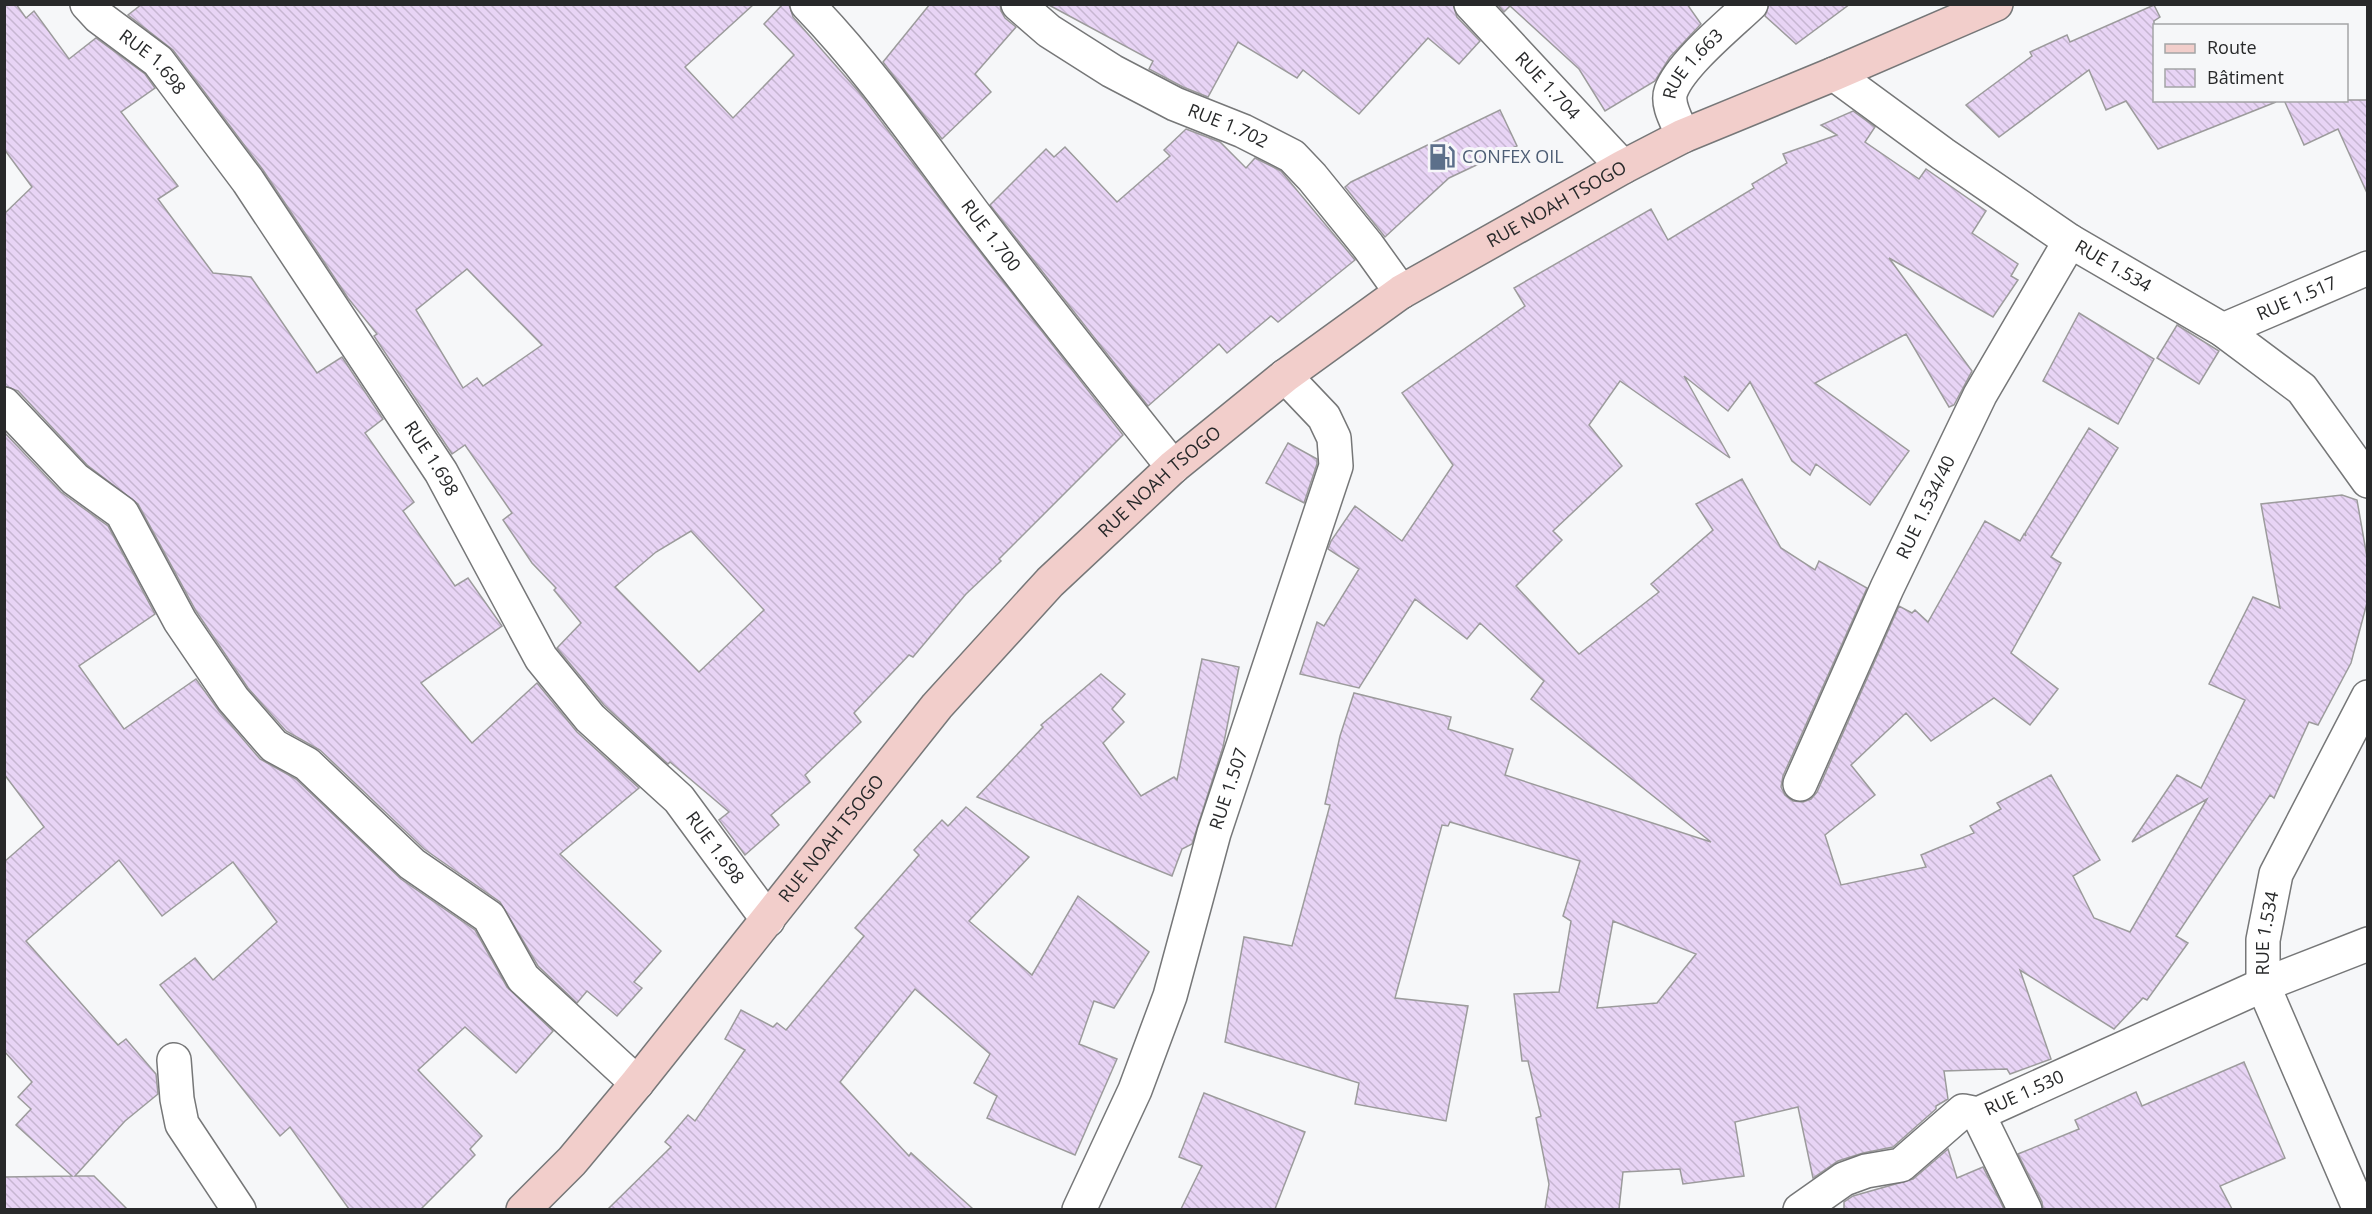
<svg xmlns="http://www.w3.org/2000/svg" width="2372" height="1214" viewBox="0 0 2372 1214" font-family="'Open Sans',sans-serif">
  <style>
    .building { fill: url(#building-back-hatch); stroke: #9c9b9c; stroke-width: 1.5; fill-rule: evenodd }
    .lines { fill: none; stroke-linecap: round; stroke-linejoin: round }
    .minor-casing { stroke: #767778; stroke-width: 36 }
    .secondary-casing { stroke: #767778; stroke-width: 36 }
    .minor { stroke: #fff; stroke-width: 33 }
    .secondary { stroke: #f2cecb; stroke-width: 33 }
    .labels { text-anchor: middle; stroke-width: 6; stroke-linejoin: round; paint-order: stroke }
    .street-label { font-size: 18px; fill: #28292a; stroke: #f6f7f9 }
    .service-label { font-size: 18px; fill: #4e5e75; stroke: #f6f7f9; text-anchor: start }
  </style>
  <defs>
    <pattern id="building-back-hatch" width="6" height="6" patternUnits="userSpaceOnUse" patternTransform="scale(1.5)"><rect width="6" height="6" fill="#e8d4f5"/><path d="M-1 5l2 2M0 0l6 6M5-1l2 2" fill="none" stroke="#c7b6d2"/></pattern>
  </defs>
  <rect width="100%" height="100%" fill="#f6f7f9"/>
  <g class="building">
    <polygon points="4,4 16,4 26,18 34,11 69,59 96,38 145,74 155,88 121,112 178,186 158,199 213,273 251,277 317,373 342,357 383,419 365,433 414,502 403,511 455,586 468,578 502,626 421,683 472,743 537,683 577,732 639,788 560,854 661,951 634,982 642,988 617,1016 587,991 577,1003 538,966 500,902 424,849 320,750 286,731 248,688 196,611 138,504 87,465 18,391 4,386 4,214 32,187 4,149"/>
    <path d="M142 4H754L685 67 733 118 794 55 764 24 783 4H789L793 17 859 92 984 257 1123 435 999 559 1001 561 966 594 913 657 909 655 854 713 861 722 805 775 810 782 771 815 779 825 745 855 719 820 729 812 670 762 668 764 604 705 557 648 581 623 554 590 556 588 532 563 503 520 512 513 465 445 452 454 374 336 377 334 348 298 263 170 173 50 128 15ZM467 269 542 345 483 386 477 378 463 388 416 310ZM691 531 764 610 699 672 615 587 656 552Z"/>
    <polygon points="930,4 1000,4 1001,11 1005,18 1016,27 975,74 991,92 942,139 883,62"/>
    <polygon points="1047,4 1453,4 1457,17 1480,41 1459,64 1428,38 1359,114 1303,70 1297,78 1238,42 1208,97 1183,87 1149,69 1153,61"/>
    <polygon points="1497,4 1687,4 1701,24 1670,57 1655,81 1605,111 1579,69 1510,6 1504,12"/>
    <polygon points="1769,4 1850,4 1796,44 1765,16"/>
    <polygon points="2154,5 2160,17 2154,21 2154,100 2276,102 2158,149 2126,101 2106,110 2089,70 1999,137 1966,105 2032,56 2030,52 2067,35 2070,42"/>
    <polygon points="2284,100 2367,100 2367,193 2338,129 2304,145"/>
    <polygon points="1500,110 1517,146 1449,178 1385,237 1345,187 1351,182"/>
    <path d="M1853 111 1875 127 1865 142 1919 179 1926 169 1986 211 1972 233 2018 264 2011 276 2018 280 1993 317 1889 258 1972 371 1954 405 1949 407 1906 334 1815 383 1909 451 1870 505 1816 464 1810 475 1792 461 1750 382 1728 411 1684 376 1730 458 1620 381 1589 425 1622 466 1553 531 1562 540 1516 586 1579 654 1659 592 1651 584 1713 530 1696 504 1742 479 1781 548 1815 570 1819 561 1867 588 1783 776 1781 787 1785 795 1793 801 1803 802 1811 799 1817 792 1899 606 1912 613 1915 610 1928 622 1985 521 2020 541 2024 534 2026 536 2025 533 2089 428 2118 448 2051 557 2061 563 2011 653 2058 689 2030 725 1994 698 1931 741 1906 713 1851 765 1875 795 1825 835 1841 885 1926 867 1921 855 1974 833 1970 826 2001 809 1997 803 2051 775 2100 860 2073 876 2094 918 2130 932 2207 799 2132 842 2177 775 2201 788 2245 700 2209 684 2253 597 2280 608 2261 504 2342 495 2357 500 2367 557V603L2351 663 2318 725 2309 722 2274 798 2270 795 2176 936 2188 943 2147 1000 2143 998 2114 1029 2020 970 2051 1059 2010 1074 2007 1069 1944 1071 1948 1099 1936 1106V1109L1893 1147 1863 1153 1838 1161 1813 1178 1798 1107 1735 1122 1744 1176 1683 1184 1680 1169 1623 1172 1619 1209H1545L1549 1184 1536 1118 1541 1116 1528 1061H1522L1514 994 1559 992 1571 921 1563 916 1580 861 1450 822 1448 826 1442 825 1395 998 1468 1006 1446 1121 1355 1104 1359 1083 1225 1042 1244 937 1292 946 1330 805 1325 804 1340 736 1354 693 1451 717 1448 729 1513 749 1505 775 1711 842 1531 699 1544 681 1480 623 1467 639 1415 599 1359 688 1300 674 1317 622 1324 626 1359 569 1328 549 1331 541 1355 506 1402 541 1453 465 1402 393 1525 306 1514 288 1651 209 1668 240 1754 188 1752 184 1787 163 1783 154 1837 135 1821 125ZM1613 921 1696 954 1657 1003 1597 1008Z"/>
    <polygon points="1186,129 1220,142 1246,168 1255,158 1281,171 1355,260 1278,322 1271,316 1227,353 1219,344 1148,406 990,205 1046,149 1054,157 1065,147 1117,202 1170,156 1164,150"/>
    <polygon points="2079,313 2154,359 2118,424 2043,381"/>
    <polygon points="2177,325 2219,351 2199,384 2157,358"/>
    <polygon points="4,432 61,492 108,526 155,614 79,666 124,729 196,679 219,711 260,759 296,779 401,879 475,930 507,987 553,1031 516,1073 465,1027 418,1070 482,1136 470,1149 475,1155 421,1209 349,1209 290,1127 280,1136 160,985 195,958 213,980 277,922 233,862 162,916 119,860 26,941 118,1045 126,1039 156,1074 158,1094 125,1121 75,1176 94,1176 127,1209 4,1209 4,1177 72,1176 16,1125 31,1109 18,1097 32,1082 4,1051 4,862 44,827 4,774"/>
    <polygon points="1288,443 1317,459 1317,464 1304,503 1266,483"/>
    <polygon points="1202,659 1239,667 1223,747 1192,844 1182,849 1172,876 977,797 1043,727 1041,725 1101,674 1125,694 1112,709 1124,722 1103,743 1141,796 1174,777 1177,780"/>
    <polygon points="966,807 1029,857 969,921 1032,975 1078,896 1149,952 1114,1008 1094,1001 1079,1044 1117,1059 1075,1155 987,1118 997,1096 974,1083 990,1054 915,989 840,1082 909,1156 911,1153 973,1209 608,1209 671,1147 665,1142 688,1115 695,1121 745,1050 725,1039 741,1010 773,1027 777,1023 786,1030 864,936 855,928 919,855 914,850 942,820 948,826"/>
    <polygon points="2244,1062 2285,1158 2220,1186 2232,1209 2043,1209 2042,1202 2018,1154 2079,1129 2075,1120 2136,1092 2142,1106"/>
    <polygon points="1204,1093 1305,1132 1275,1209 1181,1209 1202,1166 1179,1157"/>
    <polygon points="1948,1149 1957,1178 1983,1167 2004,1209 1844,1209 1844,1202 1853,1196 1913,1179"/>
  </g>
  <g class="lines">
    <defs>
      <g id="minor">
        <path id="s1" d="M87 4 99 17 158 61 248 181 441 472 541 658 590 718 679 799 768 920"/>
        <path id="s2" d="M807 4C870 69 920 142 974 214 1039 299 1106 383 1173 467"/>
        <path id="s3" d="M1018 4 1049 31 1112 71 1175 104 1243 131 1292 156 1312 177 1368 246 1401 292"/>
        <path id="s4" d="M1471 4 1623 167"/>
        <path id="s5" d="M1834 74 1943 154 2070 241 2223 330 2302 389 2368 481"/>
        <path id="s6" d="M1683 136C1678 123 1666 105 1671 91 1681 64 1729 25 1751 4"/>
        <path id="s7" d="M2223 330 2368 268"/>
        <polyline points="4,404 75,479 122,513 180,621 233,699 274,746 307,764 412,864 489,917 523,978 637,1083"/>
        <path id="s8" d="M1800 784 1887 588 1980 395 2070 241"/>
        <polyline points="174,1060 177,1099 182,1124 239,1210"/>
        <polyline points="1978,1114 2025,1210"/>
        <path id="s9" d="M1079 1210 1135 1090 1170 996 1214 833 1336 466 1334 438 1324 417 1285 376"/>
        <path id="s10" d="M1800 1210 1844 1179 1866 1171 1901 1165 1963 1111 1978 1114 2263 985 2368 944"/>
        <path id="s11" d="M2360 1210 2263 985V940L2276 874 2368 697"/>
      </g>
      <g id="secondary">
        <path id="s12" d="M523 1210 572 1161 637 1083 937 706 1050 582 1173 467 1285 376 1401 292 1623 167 1683 136 1834 74 1996 4"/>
      </g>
    </defs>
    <use href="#minor" class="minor-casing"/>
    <use href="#secondary" class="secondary-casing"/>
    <use href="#minor" class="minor"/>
    <use href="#secondary" class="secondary"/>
  </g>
  <defs>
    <symbol id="fuel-bare" viewBox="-9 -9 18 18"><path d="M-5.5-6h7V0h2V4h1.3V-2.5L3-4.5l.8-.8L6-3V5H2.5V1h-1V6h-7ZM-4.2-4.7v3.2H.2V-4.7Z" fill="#5c6f8a" stroke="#f6f7f9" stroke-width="2.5" paint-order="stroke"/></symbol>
  </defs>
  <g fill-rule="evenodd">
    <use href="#fuel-bare" x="1423" y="138" width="38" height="38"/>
  </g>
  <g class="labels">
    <g class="street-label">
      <text dy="6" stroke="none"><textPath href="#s1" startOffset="88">RUE 1.698</textPath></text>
      <text dy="6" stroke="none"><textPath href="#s6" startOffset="82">RUE 1.663</textPath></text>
      <text dy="6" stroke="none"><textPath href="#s4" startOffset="112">RUE 1.704</textPath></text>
      <text dy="6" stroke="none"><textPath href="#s3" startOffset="244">RUE 1.702</textPath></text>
      <text dy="6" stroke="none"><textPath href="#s12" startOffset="1455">RUE NOAH TSOGO</textPath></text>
      <text dy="6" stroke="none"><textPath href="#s2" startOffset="296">RUE 1.700</textPath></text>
      <text dy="6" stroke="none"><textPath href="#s5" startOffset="339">RUE 1.534</textPath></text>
      <text dy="6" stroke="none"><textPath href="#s7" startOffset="80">RUE 1.517</textPath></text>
      <text dy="6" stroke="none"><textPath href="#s1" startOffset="574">RUE 1.698</textPath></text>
      <text dy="6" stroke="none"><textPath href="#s12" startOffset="969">RUE NOAH TSOGO</textPath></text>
      <text dy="6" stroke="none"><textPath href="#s8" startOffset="304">RUE 1.534/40</textPath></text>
      <text dy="6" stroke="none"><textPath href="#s9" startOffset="448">RUE 1.507</textPath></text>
      <text dy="6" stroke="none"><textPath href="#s12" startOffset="483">RUE NOAH TSOGO</textPath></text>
      <text dy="6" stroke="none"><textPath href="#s1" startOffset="1060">RUE 1.698</textPath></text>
      <text dy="6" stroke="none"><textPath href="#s11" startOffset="297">RUE 1.534</textPath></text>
      <text dy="6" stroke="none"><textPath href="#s10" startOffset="261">RUE 1.530</textPath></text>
    </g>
    <g class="service-label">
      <text x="1462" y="163">CONFEX OIL</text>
    </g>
  </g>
  <rect width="2372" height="1214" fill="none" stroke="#28292a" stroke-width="12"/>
  <rect x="2153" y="24" width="195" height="78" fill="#f6f7f9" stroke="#a4a5a6" stroke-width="1.5"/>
  <rect x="2165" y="44" width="30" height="9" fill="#f2cecb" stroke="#a4a5a6" stroke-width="1.5"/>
  <text x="2207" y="54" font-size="18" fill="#28292a">Route</text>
  <rect x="2165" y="69" width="30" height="18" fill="url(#building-back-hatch)" stroke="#a4a5a6" stroke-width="1.5"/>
  <text x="2207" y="84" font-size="18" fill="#28292a">Bâtiment</text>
</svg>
